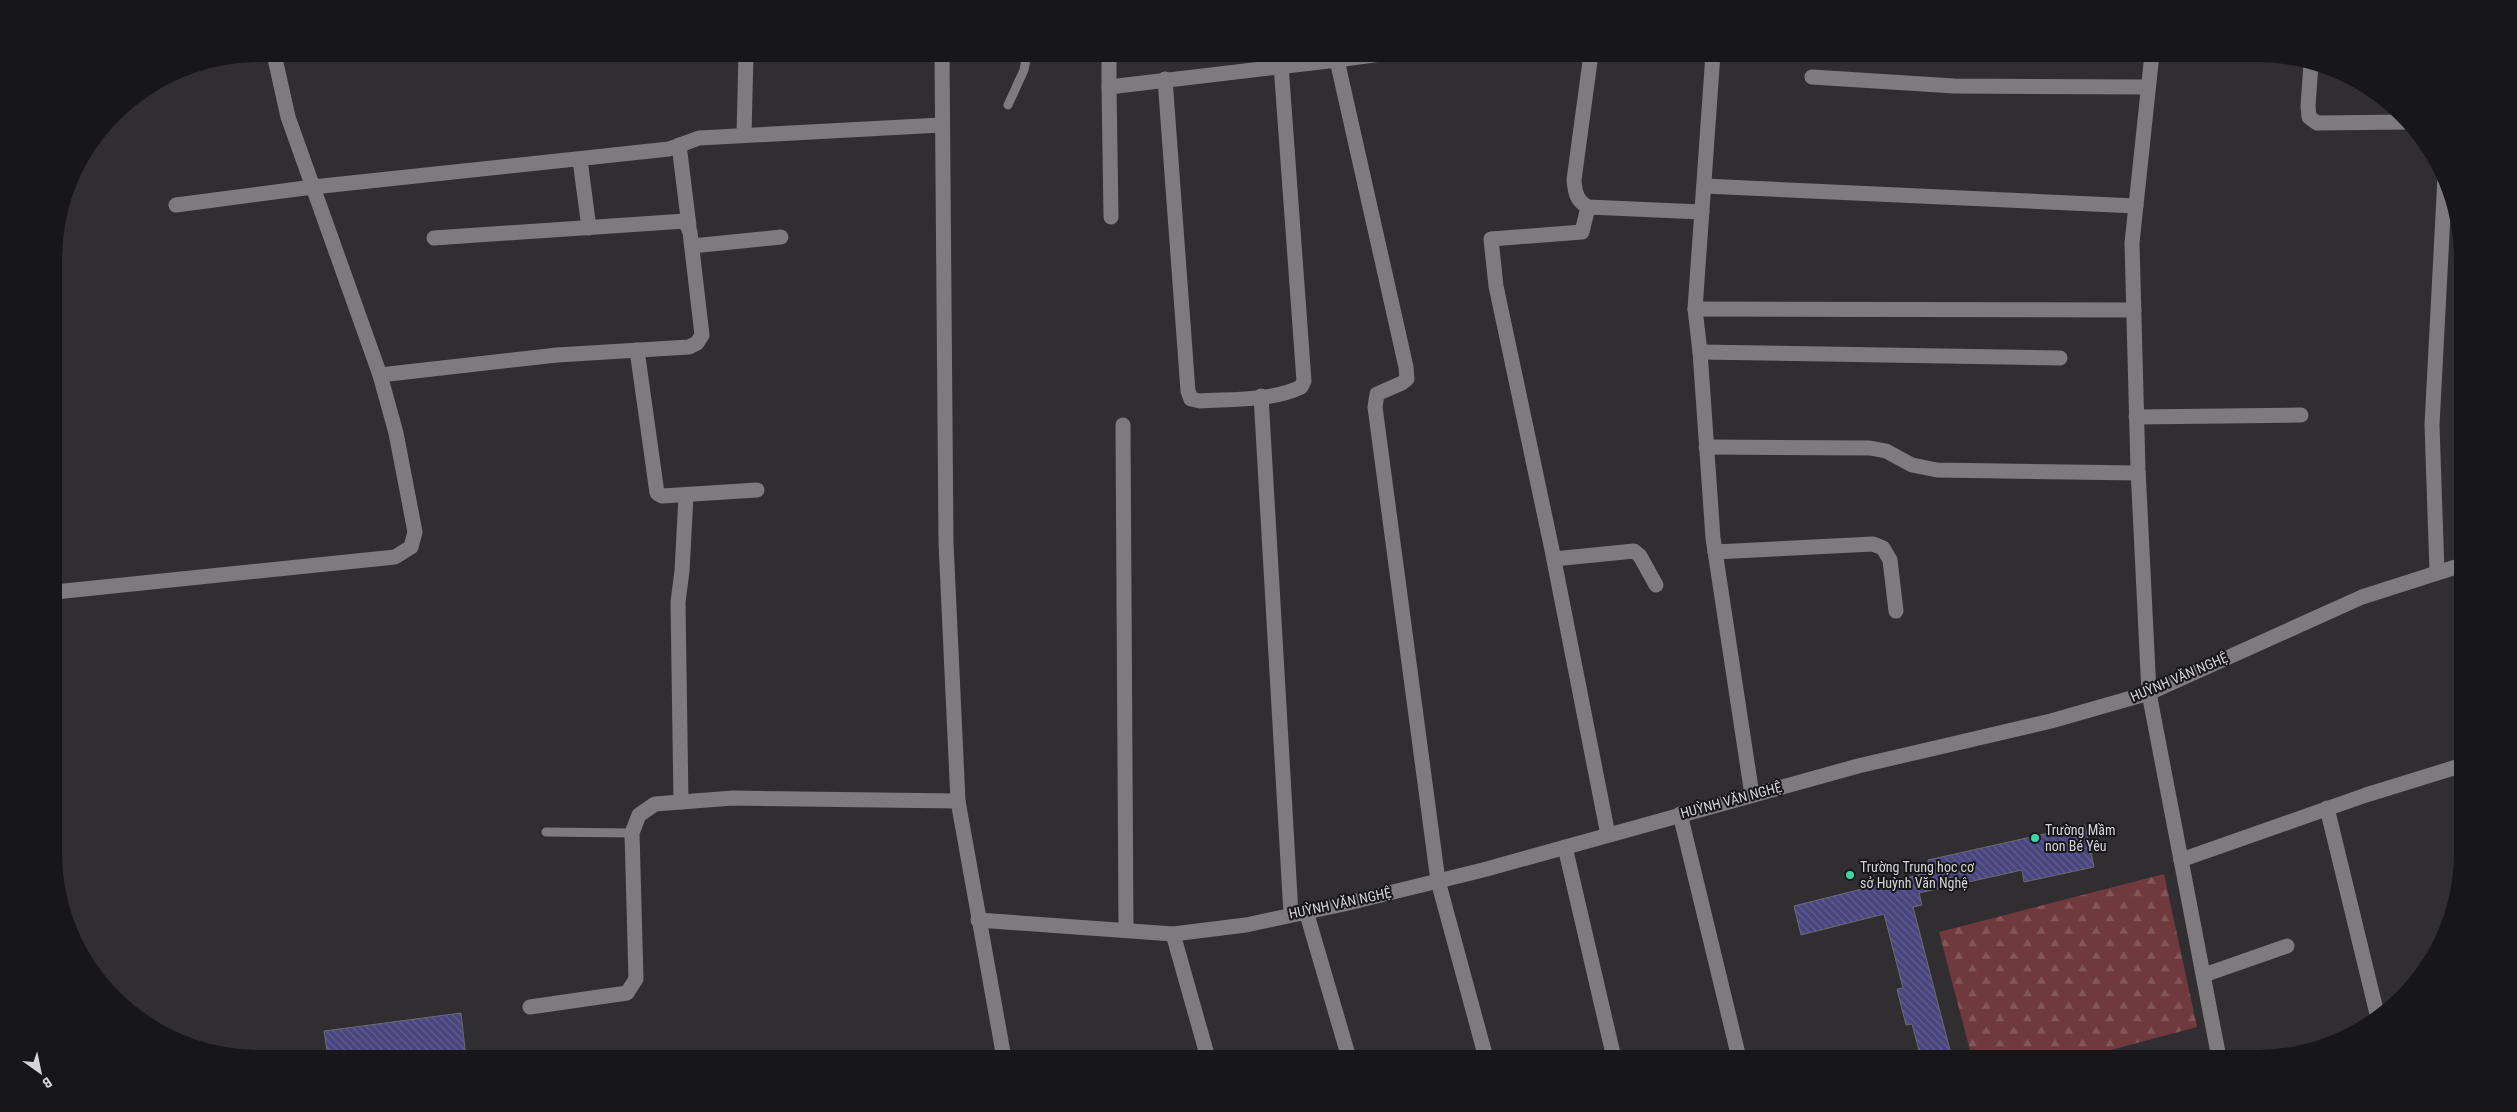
<svg xmlns="http://www.w3.org/2000/svg" width="2517" height="1112" viewBox="0 0 2517 1112" font-family="'Roboto Condensed',sans-serif">
  <style>
    .forest { fill: url(#forest-firs) }
    .building { fill: url(#building-back-hatch); stroke: #6b6b6f }
    .lines { fill: none; stroke-linecap: round; stroke-linejoin: round }
    .lane { stroke: #7e7b7f; stroke-width: 9 }
    .street { stroke: #7e7b7f; stroke-width: 15 }
    .poi-dot { fill: #3ad4a5; stroke: #171618; stroke-width: 2 }
    .labels { text-anchor: middle; stroke-width: 4; stroke-linejoin: round; paint-order: stroke }
    .street-label { font-size: 14px; fill: #d5d4d6; stroke: #171618 }
    .poi-label { font-size: 14px; fill: #d5d4d6; stroke: #171618; text-anchor: start }
  </style>
  <defs>
    <pattern id="forest-firs" width="22" height="20" patternUnits="userSpaceOnUse" patternTransform="scale(1.25)"><rect width="22" height="20" fill="#70393e"/><path d="M5 1l3.5 6h-7zM16 11l3.5 6h-7z" fill="#845559"/></pattern>
    <pattern id="building-back-hatch" width="6" height="6" patternUnits="userSpaceOnUse" patternTransform="scale(1.25)"><rect width="6" height="6" fill="#4a457e"/><path d="M-1 5l2 2M0 0l6 6M5-1l2 2" fill="none" stroke="#635f90"/></pattern>
  </defs>
  <rect width="100%" height="100%" fill="#302e31"/>
  <polygon class="forest" points="2164,874 2197,1027 2081,1058 1972,1058 1939,932"/>
  <g class="building">
    <polygon points="2085,825 2094,867 2024,882 2022,870 1919,893 1922,905 1913,907 1952,1058 1921,1058 1912,1024 1906,1025 1897,989 1903,988 1884,914 1801,935 1794,906 1930,872 1928,860"/>
    <polygon points="461,1013 466,1058 328,1058 324,1031"/>
  </g>
  <g class="lines">
    <g class="lane">
      <polyline points="1008,105 1024,70 1027,54"/>
      <polyline points="546,832 632,833"/>
    </g>
    <g class="street">
      <polyline points="942,54 946,543 958,801 1004,1058"/>
      <polyline points="1109,54 1109,87"/>
      <path d="M1591 54 1574 180C1575 193 1577 201 1588 207L1702 212"/>
      <polyline points="1713,54 1695,309 1700,352 1713,538 1752,795"/>
      <polyline points="2152,54 2132,243 2138,469 2149,693 2219,1058"/>
      <polyline points="1337,60 1381,54"/>
      <polyline points="2311,64 2308,106 2309,117 2317,123 2408,122"/>
      <polyline points="1812,77 1954,86 2148,87"/>
      <path d="M1165 79 1188 391 1191 399 1200 401C1232 399 1272 401 1301 387L1304 381 1281 65"/>
      <polyline points="744,135 746,54"/>
      <polyline points="679,145 689,226"/>
      <polyline points="580,160 589,228"/>
      <polyline points="1704,186 2136,206"/>
      <polyline points="176,205 313,187 669,149 699,138 941,125"/>
      <polyline points="1588,207 1582,232 1491,239 1496,286 1552,550 1608,835"/>
      <polyline points="1111,217 1109,87 1337,60 1406,367 1407,379 1402,383 1377,394 1375,407 1438,881 1486,1058"/>
      <polyline points="692,246 781,237"/>
      <polyline points="1695,309 2134,310"/>
      <polyline points="637,350 657,493 662,496 757,490"/>
      <polyline points="1700,352 2060,358"/>
      <polyline points="380,375 557,355 689,347 697,343 702,335 690,232 685,221 434,238"/>
      <polyline points="1261,396 1291,914"/>
      <polyline points="2136,417 2301,415"/>
      <polyline points="1123,425 1126,930"/>
      <polyline points="1706,447 1870,448 1886,451 1912,465 1937,470 2138,473"/>
      <polyline points="1715,552 1873,544 1883,548 1890,560 1896,611"/>
      <polyline points="1554,559 1634,551 1640,556 1656,585"/>
      <polyline points="2437,572 2432,425 2445,177"/>
      <polyline points="55,592 395,557 411,547 415,532 396,433 380,375 288,117 274,54"/>
      <polyline points="681,802 678,602 682,571 686,496"/>
      <polyline points="2327,808 2378,1018"/>
      <polyline points="1680,814 1739,1058"/>
      <polyline points="1565,847 1614,1058"/>
      <polyline points="2181,860 2366,795 2463,765"/>
      <polyline points="1306,911 1349,1058"/>
      <polyline points="978,920 1173,934 1246,925 1344,904 1483,870 1858,766 2051,721 2149,693 2362,597 2462,565"/>
      <polyline points="1173,934 1208,1058"/>
      <polyline points="2204,975 2287,946"/>
      <polyline points="530,1007 627,993 636,979 632,833 639,815 655,804 733,798 958,801"/>
    </g>
  </g>
  <g class="poi-dot">
    <circle cx="2035" cy="838" r="5"/>
    <circle cx="1850" cy="875" r="5"/>
  </g>
  <g class="labels">
    <g class="street-label">
      <text transform="translate(2179 677) rotate(-23)" y="5">HUỲNH VĂN NGHỆ</text>
      <text transform="translate(1731 800) rotate(-15)" y="5">HUỲNH VĂN NGHỆ</text>
      <text transform="translate(1340 903) rotate(-12)" y="5">HUỲNH VĂN NGHỆ</text>
    </g>
    <g class="poi-label">
      <text x="2045" y="835">Trường Mầm<tspan x="2045" dy="16">non Bé Yêu</tspan></text>
      <text x="1860" y="872">Trường Trung học cơ<tspan x="1860" dy="16">sở Huỳnh Văn Nghệ</tspan></text>
    </g>
  </g>
  <path d="M0 0H2517V1112H0ZM259 62H2257A197 197 0 0 1 2454 259V853A197 197 0 0 1 2257 1050H259A197 197 0 0 1 62 853V259A197 197 0 0 1 259 62Z" fill="#171618" fill-rule="evenodd"/>
  <g transform="translate(40 1072) rotate(147)" stroke="#171618" stroke-width="4" paint-order="stroke">
  <path d="M0-4L9 19L0 12L-9 19Z" fill="#d5d4d6"/>
  <text y="-8" font-size="14" font-weight="bold" text-anchor="middle" fill="#d5d4d6">B</text>
  </g>
</svg>
